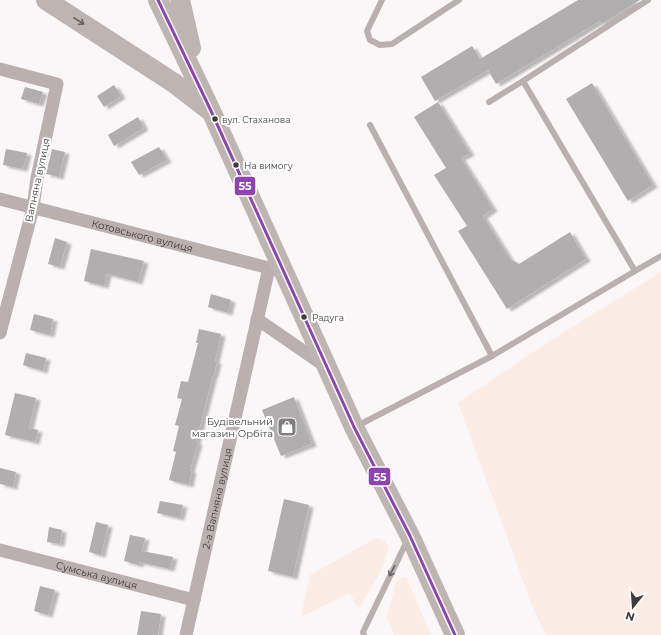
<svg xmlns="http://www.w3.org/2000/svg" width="661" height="635" viewBox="0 0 661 635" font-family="Montserrat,sans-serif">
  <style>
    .green { fill: #fcece6 }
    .building { fill: #b1aeaf; filter: url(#shadow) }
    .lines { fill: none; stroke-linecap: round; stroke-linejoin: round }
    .service { stroke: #bbb0b0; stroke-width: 6 }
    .minor { stroke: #bbb0b0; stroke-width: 13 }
    .primary { stroke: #beb4b2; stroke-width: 20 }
    .bus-1-casing { stroke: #fff; stroke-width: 6 }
    .bus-1 { stroke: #8e44ad; stroke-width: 3 }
    .oneway { stroke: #6a6565 }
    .oneway2 { stroke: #696464 }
    .bus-dot { fill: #3d3b3b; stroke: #fff; stroke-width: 1.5 }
    .labels { text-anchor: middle; stroke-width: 4; stroke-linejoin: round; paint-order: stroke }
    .bus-label { font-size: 9px; fill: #3d3b3b; stroke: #fff; text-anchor: start }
    .street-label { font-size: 10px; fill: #3d3b3b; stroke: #fff }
    .poi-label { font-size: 10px; fill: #3d3b3b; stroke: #fff; text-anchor: end }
    .line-badge { stroke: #fff; stroke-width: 1.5 }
    .badge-label { font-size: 11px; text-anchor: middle; font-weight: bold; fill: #fff }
  </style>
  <defs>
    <filter id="shadow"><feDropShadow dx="4.5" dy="2.5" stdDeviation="1" flood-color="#0004"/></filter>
  </defs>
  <rect width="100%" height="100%" fill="#fbf7f8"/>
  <g class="green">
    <polygon points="661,272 661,635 546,635 533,608 458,403 545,344"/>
    <path d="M376 538 385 541 389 547C384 568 371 590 358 608L350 593 301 617 310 575Z"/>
    <polygon points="406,577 431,635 394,635 387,617 396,583 400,578"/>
  </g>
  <g class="building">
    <polygon points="578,0 640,0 602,24 600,21 496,84 488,70 435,101 421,77 472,46 480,59"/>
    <polygon points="592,83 653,185 628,201 566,99"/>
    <polygon points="114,85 121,96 104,107 97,96"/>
    <polygon points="25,87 43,92 39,104 21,99"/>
    <polygon points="438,102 470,153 461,158 493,209 483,216 510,259 519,264 570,232 586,259 507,309 458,231 467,226 434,175 446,168 414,117"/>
    <polygon points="138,117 144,128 114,146 108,135"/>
    <polygon points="159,147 167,160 139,175 131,162"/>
    <polygon points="6,149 27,153 23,169 3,165"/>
    <polygon points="52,149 65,152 59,177 46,174"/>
    <polygon points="55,238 67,242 60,267 48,264"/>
    <polygon points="91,249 144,261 138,282 107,274 104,286 84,281"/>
    <polygon points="211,294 231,300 228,313 208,307"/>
    <polygon points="34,314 53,319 50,335 30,330"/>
    <polygon points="199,329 221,334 215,361 217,362 214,375 213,375 196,442 198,443 190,470 192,471 189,485 169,480 176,452 173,451 179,426 175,425 182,399 177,398 181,381 188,382 198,343 196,343"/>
    <polygon points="26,353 46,358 43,371 23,365"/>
    <polygon points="15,393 36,398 29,428 38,430 35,442 5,435"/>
    <polygon points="294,397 312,444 281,456 262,410"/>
    <polygon points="0,468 16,472 13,487 0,484"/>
    <polygon points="284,499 309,505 293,577 268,571"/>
    <polygon points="160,501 183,505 180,518 157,513"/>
    <polygon points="96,522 108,525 101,555 89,552"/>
    <polygon points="49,527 62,530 60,544 47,542"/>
    <polygon points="130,535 145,538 142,551 173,557 170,569 139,562 139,565 124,561"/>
    <polygon points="40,586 55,590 48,615 34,611"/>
    <polygon points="141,611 161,614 158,635 137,635"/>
  </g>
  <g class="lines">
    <g class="service">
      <polyline points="382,0 367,31 370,40 380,45 392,44 459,0"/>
      <polyline points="489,102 523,81"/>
      <polyline points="370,125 492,356"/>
      <polyline points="635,271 661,256"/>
      <polyline points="357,426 492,356 635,271 523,81 648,0"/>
      <polyline points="364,635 363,632 407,541"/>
    </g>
    <g class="minor">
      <polyline points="0,69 57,84 37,178 33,208 0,333"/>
      <path id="s1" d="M0 199 277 270"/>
      <polyline points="257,319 325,366"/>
      <path id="s2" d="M0 550 194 600"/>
      <path id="s3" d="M186 635 269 268"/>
    </g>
    <g class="primary">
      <polyline points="46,0 174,83 209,110"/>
      <polyline points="158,0 212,113 354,427 410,536 455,635"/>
      <polyline points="180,0 191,48"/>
    </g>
    <defs>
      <polyline id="bus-1" points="158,0 212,113 354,427 410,536 455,635"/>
    </defs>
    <use href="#bus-1" class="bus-1-casing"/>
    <use href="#bus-1" class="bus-1"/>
  </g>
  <defs><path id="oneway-shaft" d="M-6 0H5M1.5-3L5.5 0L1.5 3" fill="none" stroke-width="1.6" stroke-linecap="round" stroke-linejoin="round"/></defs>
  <use class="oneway" href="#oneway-shaft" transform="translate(79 21) rotate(33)"/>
  <use class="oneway2" href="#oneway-shaft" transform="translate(392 571) rotate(117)"/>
  <defs>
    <symbol id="shop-square" viewBox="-11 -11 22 22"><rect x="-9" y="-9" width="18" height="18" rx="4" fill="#807d7d" stroke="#fff"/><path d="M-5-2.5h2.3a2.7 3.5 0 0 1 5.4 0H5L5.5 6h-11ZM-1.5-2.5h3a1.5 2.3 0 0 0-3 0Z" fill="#fff"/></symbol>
  </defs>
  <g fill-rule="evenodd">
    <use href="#shop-square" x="276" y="416" width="22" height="22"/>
  </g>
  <g class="bus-dot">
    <circle cx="215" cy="119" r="3.5"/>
    <circle cx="236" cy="165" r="3.5"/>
    <circle cx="304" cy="317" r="3.5"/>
  </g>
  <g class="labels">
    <g class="bus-label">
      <text x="222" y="123">вул. Стаханова</text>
      <text x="244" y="169">На вимогу</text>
      <text x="312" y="321">Радуга</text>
    </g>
    <g class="street-label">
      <text transform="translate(37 180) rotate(-78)" y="4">Вапняна вулиця</text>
      <text dy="4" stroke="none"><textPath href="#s1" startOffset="147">Котовського вулиця</textPath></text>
      <text dy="4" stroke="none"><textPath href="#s3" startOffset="140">2-а Вапняна вулиця</textPath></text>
      <text dy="4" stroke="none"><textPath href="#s2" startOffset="100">Сумська вулиця</textPath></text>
    </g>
    <g class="poi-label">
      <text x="273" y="425">Будівельний<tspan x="273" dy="12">магазин Орбіта</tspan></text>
    </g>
  </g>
  <g class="line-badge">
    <rect x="234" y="176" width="22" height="20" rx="4" fill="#8e44ad"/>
    <rect x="368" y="467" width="23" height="19" rx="4" fill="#8e44ad"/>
  </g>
  <g class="badge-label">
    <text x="245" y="190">55</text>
    <text x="380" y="481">55</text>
  </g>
  <g transform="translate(633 607) rotate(197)" stroke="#ffffff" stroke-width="3" paint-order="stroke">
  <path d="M0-3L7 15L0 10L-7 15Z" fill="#3d3b3b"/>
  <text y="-6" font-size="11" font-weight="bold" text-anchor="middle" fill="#3d3b3b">N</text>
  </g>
</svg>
